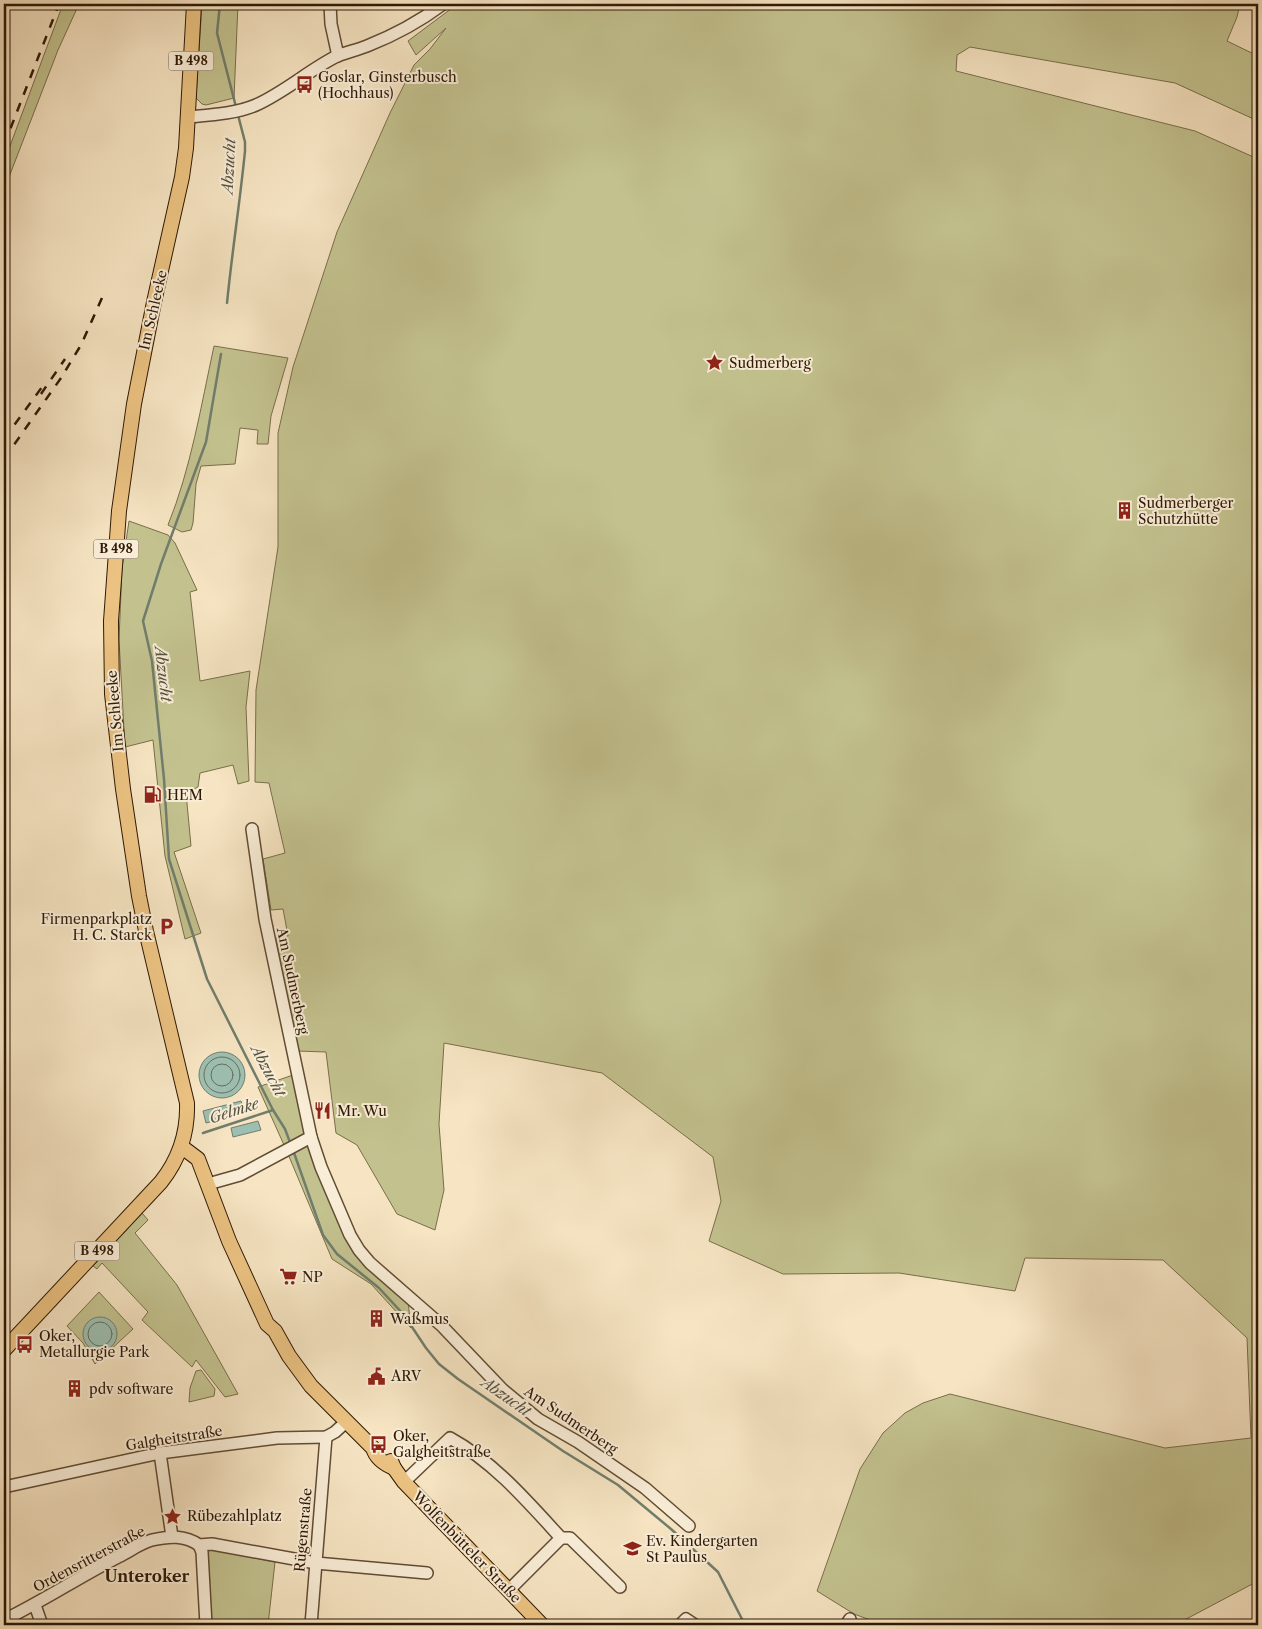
<svg xmlns="http://www.w3.org/2000/svg" width="1262" height="1629" viewBox="0 0 1262 1629" font-family="'Libre Caslon Text',serif">
  <style>
    .green { fill: #c3c28f; stroke: #796e4a }
    .water { fill: #9dbfb1; stroke: #717d6c }
    .lines { fill: none; stroke-linecap: round; stroke-linejoin: round }
    .shore { stroke: #666c5b; stroke-width: 1 }
    .stream { stroke: #717d6c; stroke-width: 2.5 }
    .minor-casing { stroke: #614c34; stroke-width: 14 }
    .major-casing { stroke: #2f1905; stroke-width: 16 }
    .minor { stroke: #f9edd7; stroke-width: 11 }
    .major { stroke: #ebc281; stroke-width: 14 }
    .rail { stroke: #2f1905; stroke-width: 2.5; stroke-dasharray: 9 9; stroke-linecap: butt }
    .labels { text-anchor: middle; stroke-width: 4; stroke-linejoin: round; paint-order: stroke }
    .shield { fill: #f9edd7; stroke: #6c5944; stroke-width: 1 }
    .shield-label { font-size: 12px; font-weight: bold; fill: #2f1905 }
    .poi-label { font-size: 14px; fill: #2f1905; stroke: #f9edd7; text-anchor: start }
    .street-label { font-size: 14px; fill: #2f1905; stroke: #f9edd7 }
    .water-label { font-size: 15px; font-style: italic; fill: #565341; stroke: #f9edd7 }
    .quarter-label { font-size: 16px; font-weight: bold; fill: #2f1905; stroke: #f9edd7 }
  </style>
  <rect width="100%" height="100%" fill="#f6e4c2"/>
  <filter id="stains"><feTurbulence type="fractalNoise" baseFrequency=".004" numOctaves="4"/><feColorMatrix values="0 0 0 0 .2 0 0 0 0 .09 0 0 0 0 .02 0 0 0 .5 -.17"/></filter>
  <radialGradient id="worn" r=".72"><stop offset=".6" stop-color="#630" stop-opacity="0"/><stop offset="1" stop-color="#630" stop-opacity=".3"/></radialGradient>
  <g class="green">
    <polygon points="63,4 79,4 58,50 4,190 4,162"/>
    <polygon points="202,4 238,4 234,98 206,105 202,104 196,98"/>
    <polygon points="462,4 1240,4 1237,17 1227,41 1258,56 1258,121 1175,83 970,47 957,55 956,71 1195,131 1258,159 1258,1581 1175,1625 884,1625 854,1614 817,1591 860,1469 883,1433 905,1413 923,1403 950,1394 1165,1448 1251,1438 1247,1338 1163,1260 1025,1258 1015,1291 899,1273 783,1274 709,1241 721,1201 713,1157 602,1073 444,1043 439,1124 444,1190 435,1230 397,1214 357,1145 336,1133 326,1052 297,1051 276,938 288,936 283,909 271,910 263,859 285,853 269,783 255,782 256,690 278,547 278,433 293,367 337,232 390,113 414,65 430,49 446,28 416,55 408,41 452,8"/>
    <path d="M214 346 288 358 271 416 268 444H257L258 430 240 428 235 464 201 466 196 484 193 523 191 530 182 532 168 525C191 468 201 406 214 346Z"/>
    <polygon points="129,521 168,535 175,543 197,590 190,592 200,681 250,671 246,707 249,781 238,784 233,765 200,773 198,787 186,793 191,846 174,852 201,933 185,939 165,856 153,740 125,747 119,640 122,568"/>
    <polygon points="293,1075 318,1174 357,1256 408,1301 411,1328 371,1284 332,1259 288,1154 258,1087"/>
    <polygon points="142,1213 148,1220 135,1233 177,1285 238,1394 225,1397 196,1360 192,1367 142,1320 148,1312 102,1263 97,1269 93,1266"/>
    <polygon points="99,1292 133,1329 95,1364 83,1343 67,1326"/>
    <polygon points="201,1370 215,1389 214,1396 189,1402 190,1388 196,1371"/>
    <polygon points="209,1549 275,1562 268,1625 210,1625 206,1552"/>
  </g>
  <g class="water">
    <circle cx="222" cy="1075" r="23"/>
    <polygon points="241,1101 245,1113 206,1123 203,1111"/>
    <polygon points="258,1121 261,1130 233,1137 231,1128"/>
    <circle cx="100" cy="1334" r="17"/>
  </g>
  <g class="lines">
    <g class="shore">
      <circle cx="222" cy="1075" r="18"/>
      <circle cx="222" cy="1075" r="11"/>
      <circle cx="100" cy="1334" r="12"/>
    </g>
    <g class="stream">
      <polyline points="220,4 217,33 236,107"/>
      <path d="M227 303C232 252 240 202 245 151V142L238 115"/>
      <polyline points="221,354 206,442 161,564 143,621 152,661 164,779 169,859 207,979 273,1110 285,1129 291,1145"/>
      <polyline points="203,1133 273,1110"/>
      <polyline points="293,1150 323,1235 337,1254 379,1288 404,1315 426,1348 439,1364 458,1379 563,1451 618,1485 671,1529 718,1572 745,1625"/>
    </g>
    <defs>
      <g id="minor">
        <polyline points="330,4 331,24 338,56"/>
        <path d="M188 117C210 115 235 114 256 105 285 92 309 70 337 56 347 52 357 50 367 46 395 35 419 22 443 4"/>
        <polyline points="311,1137 321,1167 350,1235 359,1250 370,1263 441,1325 503,1390 538,1419 578,1442 645,1488 689,1526"/>
        <polyline points="208,1184 240,1175 311,1137 265,919 252,829"/>
        <polyline points="160,1453 172,1537"/>
        <path d="M404 1482 450 1438C494 1462 528 1502 561 1538L509 1590"/>
        <polyline points="4,1487 160,1453 277,1438 326,1437 335,1432 346,1422"/>
        <polyline points="561,1538 570,1538 620,1587"/>
        <polyline points="199,1545 202,1552 206,1625"/>
        <polyline points="35,1605 42,1625"/>
        <path d="M4 1620C43 1601 79 1577 118 1557 129 1552 140 1543 152 1540 169 1536 185 1535 199 1545L212 1544 316 1563 427 1573"/>
        <polyline points="311,1625 326,1437"/>
        <polyline points="680,1625 686,1619 695,1625"/>
        <polyline points="846,1625 850,1619"/>
      </g>
      <g id="major">
        <path d="M182 1147 198 1159 229 1241 267 1324 275 1331 289 1356 311 1386 373 1448C376 1458 384 1464 394 1468"/>
        <path d="M4 1350 161 1182C180 1158 188 1133 187 1103L146 931 139 896 123 789 112 694 111 621 119 511 134 404 154 302 182 177 186 148 194 4"/>
        <polyline points="391,1461 394,1468 404,1482 542,1625"/>
      </g>
    </defs>
    <use href="#minor" class="minor-casing"/>
    <use href="#major" class="major-casing"/>
    <use href="#minor" class="minor"/>
    <use href="#major" class="major"/>
    <g class="rail">
      <polyline points="4,145 59,4"/>
      <polyline points="41,394 65,359"/>
      <polyline points="4,439 42,387"/>
      <polyline points="4,459 61,378 81,345 102,298"/>
    </g>
  </g>
  <defs>
    <symbol id="bus-bare" viewBox="-9 -9 18 18"><path d="M-5-6H5V4H4V6H2V4H-2V6H-4V4H-5ZM-3.5-4V0h7V-4ZM-3.5 1.2v1.5H-2V1.2ZM2 1.2v1.5H3.5V1.2Z" fill="#8f2418" stroke="#f9edd7" stroke-width="2.5" paint-order="stroke"/></symbol>
    <symbol id="sight-bare" viewBox="-9 -9 18 18"><path d="M0-6L1.8-2.2L6-1.7L2.9 1.2L3.7 5.4L0 3.3L-3.7 5.4L-2.9 1.2L-6-1.7L-1.8-2.2Z" fill="#8f2418" stroke="#f9edd7" stroke-width="2.5" paint-order="stroke"/></symbol>
    <symbol id="building-bare" viewBox="-9 -9 18 18"><path d="M-4-6H4V6H1V3H-1V6H-4ZM-2.5-4.3h1.7v1.8h-1.7ZM.8-4.3h1.7v1.8H.8ZM-2.5-1h1.7V.8h-1.7ZM.8-1h1.7V.8H.8Z" fill="#8f2418" stroke="#f9edd7" stroke-width="2.5" paint-order="stroke"/></symbol>
    <symbol id="fuel-bare" viewBox="-9 -9 18 18"><path d="M-5.5-6h7V0h2V4h1.3V-2.5L3-4.5l.8-.8L6-3V5H2.5V1h-1V6h-7ZM-4.2-4.7v3.2H.2V-4.7Z" fill="#8f2418" stroke="#f9edd7" stroke-width="2.5" paint-order="stroke"/></symbol>
    <symbol id="parking-bare" viewBox="-9 -9 18 18"><path d="M-3.5-5.5H1a3.5 3.5 0 0 1 0 7H-1V5.5H-3.5ZM-1-3.4V-.6H.8a1.4 1.4 0 0 0 0-2.8Z" fill="#8f2418" stroke="#f9edd7" stroke-width="2.5" paint-order="stroke"/></symbol>
    <symbol id="restaurant-bare" viewBox="-9 -9 18 18"><path d="M-5-6h1v4h1v-4h1v4h1v-4h1v5L-1.5 .5V6h-2V.5L-5-1ZM5-6V6H3V1.5H1.5Q1.5-4 5-6Z" fill="#8f2418" stroke="#f9edd7" stroke-width="2.5" paint-order="stroke"/></symbol>
    <symbol id="supermarket-bare" viewBox="-9 -9 18 18"><path d="M-6-5.5h2.5l.6 2H6L4.5 2H-2.5L-4.4-4H-6ZM-1.5 3.2a1.3 1.3 0 1 0 .1 0ZM3 3.2a1.3 1.3 0 1 0 .1 0Z" fill="#8f2418" stroke="#f9edd7" stroke-width="2.5" paint-order="stroke"/></symbol>
    <symbol id="civic-bare" viewBox="-9 -9 18 18"><path d="M-.6-6.5H3V-4.5H.6V-3L4-1V1h2V6H-6V1h2V-1L-.6-3ZM-1.2 2.5V6h2.4V2.5Z" fill="#8f2418" stroke="#f9edd7" stroke-width="2.5" paint-order="stroke"/></symbol>
    <symbol id="school-bare" viewBox="-9 -9 18 18"><path d="M0-5L7-2L0 1L-7-2ZM-4 1L0 2.5L4 1V4Q0 6-4 4Z" fill="#8f2418" stroke="#f9edd7" stroke-width="2.5" paint-order="stroke"/></symbol>
  </defs>
  <g fill-rule="evenodd">
    <use href="#bus-bare" x="292" y="72" width="25" height="25"/>
    <use href="#sight-bare" x="702" y="350" width="25" height="25"/>
    <use href="#building-bare" x="1112" y="498" width="25" height="25"/>
    <use href="#fuel-bare" x="140" y="782" width="25" height="25"/>
    <use href="#parking-bare" x="154" y="914" width="25" height="25"/>
    <use href="#restaurant-bare" x="310" y="1098" width="25" height="25"/>
    <use href="#supermarket-bare" x="276" y="1264" width="25" height="25"/>
    <use href="#building-bare" x="364" y="1306" width="25" height="25"/>
    <use href="#bus-bare" x="12" y="1332" width="25" height="25"/>
    <use href="#civic-bare" x="364" y="1364" width="25" height="25"/>
    <use href="#building-bare" x="62" y="1376" width="25" height="25"/>
    <use href="#bus-bare" x="366" y="1432" width="25" height="25"/>
    <use href="#sight-bare" x="160" y="1504" width="25" height="25"/>
    <use href="#school-bare" x="620" y="1536" width="25" height="25"/>
  </g>
  <g class="labels">
    <g class="shield">
      <rect x="168.5" y="51.5" width="45" height="19" rx="4"/>
      <rect x="93.5" y="539.5" width="45" height="19" rx="4"/>
      <rect x="74.5" y="1241.5" width="45" height="19" rx="4"/>
    </g>
    <g class="shield-label">
      <text x="191" y="65">B 498</text>
      <text x="116" y="553">B 498</text>
      <text x="97" y="1255">B 498</text>
    </g>
    <g class="poi-label">
      <text x="318" y="82">Goslar, Ginsterbusch<tspan x="318" dy="16">(Hochhaus)</tspan></text>
      <text x="729" y="368">Sudmerberg</text>
      <text x="1138" y="508">Sudmerberger<tspan x="1138" dy="16">Schutzhütte</tspan></text>
      <text x="167" y="800">HEM</text>
      <text x="152" y="924" text-anchor="end">Firmenparkplatz<tspan x="152" dy="16">H. C. Starck</tspan></text>
      <text x="337" y="1116">Mr. Wu</text>
      <text x="302" y="1282">NP</text>
      <text x="390" y="1324">Waßmus</text>
      <text x="39" y="1341">Oker,<tspan x="39" dy="16">Metallurgie Park</tspan></text>
      <text x="391" y="1381">ARV</text>
      <text x="89" y="1394">pdv software</text>
      <text x="393" y="1441">Oker,<tspan x="393" dy="16">Galgheitstraße</tspan></text>
      <text x="187" y="1521">Rübezahlplatz</text>
      <text x="646" y="1546">Ev. Kindergarten<tspan x="646" dy="16">St Paulus</tspan></text>
    </g>
    <g class="street-label">
      <text transform="translate(153 310) rotate(-77)" y="5">Im Schleeke</text>
      <text transform="translate(115 711) rotate(-95)" y="5">Im Schleeke</text>
      <text transform="translate(293 981) rotate(78)" y="5">Am Sudmerberg</text>
      <text transform="translate(571 1420) rotate(34)" y="5">Am Sudmerberg</text>
      <text transform="translate(174 1438) rotate(-9)" y="5">Galgheitstraße</text>
      <text transform="translate(303 1530) rotate(-85)" y="5">Rügenstraße</text>
      <text transform="translate(467 1547) rotate(46)" y="5">Wolfenbütteler Straße</text>
      <text transform="translate(89 1559) rotate(-28)" y="5">Ordensritterstraße</text>
    </g>
    <g class="water-label">
      <text transform="translate(229 166) rotate(-87)" y="5">Abzucht</text>
      <text transform="translate(163 674) rotate(83)" y="5">Abzucht</text>
      <text transform="translate(268 1071) rotate(62)" y="5">Abzucht</text>
      <text transform="translate(234 1111) rotate(-18)" y="5">Gelmke</text>
      <text transform="translate(506 1397) rotate(35)" y="5">Abzucht</text>
    </g>
    <g class="quarter-label">
      <text x="147" y="1582">Unteroker</text>
    </g>
  </g>
  <rect width="1262" height="1629" fill="none" stroke="#f6e4c2" stroke-width="20"/>
  <rect x="5" y="5" width="1252" height="1619" fill="none" stroke="#2f1905" stroke-width="2.5"/>
  <rect x="10" y="10" width="1242" height="1609" fill="none" stroke="#2f1905"/>
  <rect width="100%" height="100%" filter="url(#stains)"/>
  <rect width="100%" height="100%" fill="url(#worn)"/>
</svg>
